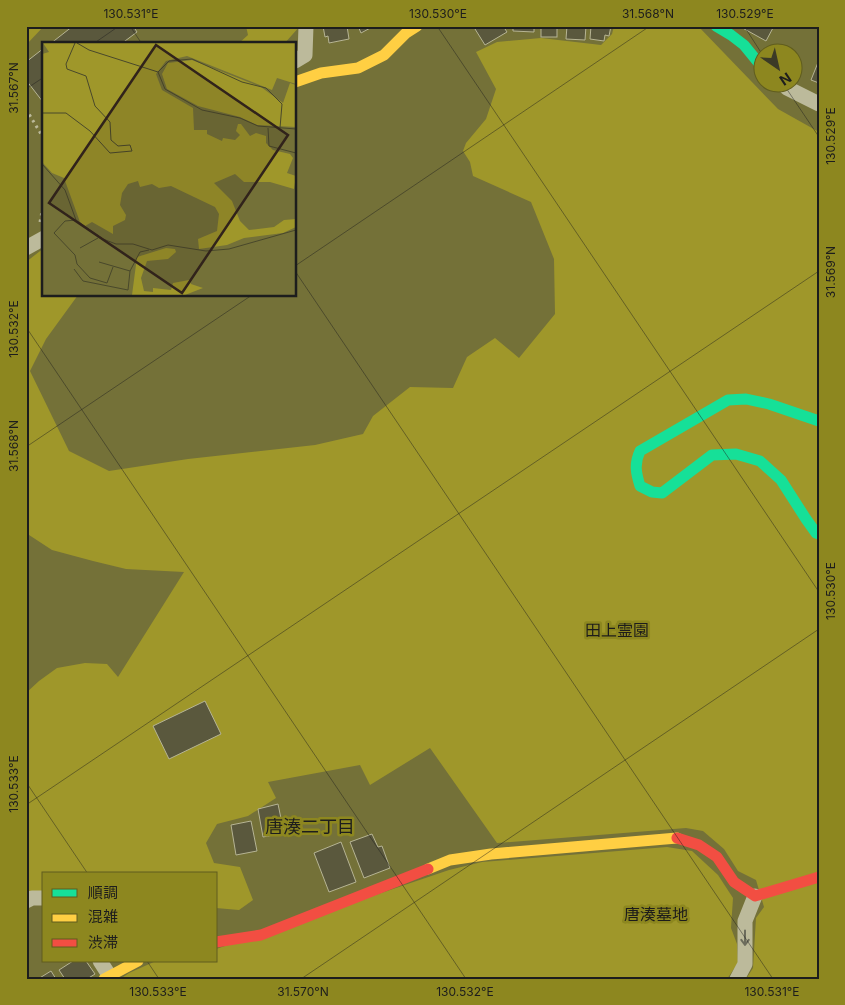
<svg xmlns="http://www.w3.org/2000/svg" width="845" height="1005" viewBox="0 0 845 1005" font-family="Inter,'Noto Sans JP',sans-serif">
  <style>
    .green { fill: #9f972a }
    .building { fill: #5a583d; stroke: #b6b494 }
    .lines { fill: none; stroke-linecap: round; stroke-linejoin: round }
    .path { stroke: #bcba9b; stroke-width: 3; stroke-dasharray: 2.5 4; stroke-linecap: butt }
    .street { stroke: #bcba9b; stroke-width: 15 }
    .fast { stroke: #16e098; stroke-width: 11 }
    .slow { stroke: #ffcf43; stroke-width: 11 }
    .jam { stroke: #f24e42; stroke-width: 11 }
    .oneway { stroke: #6c6c5c }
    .ticks { fill: none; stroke: #1d1d1d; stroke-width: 1; stroke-opacity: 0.45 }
    .labels { text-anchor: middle; stroke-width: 5; stroke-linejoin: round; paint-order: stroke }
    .park-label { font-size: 16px; fill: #1d1c1b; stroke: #8d871f }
    .neighbourhood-label { font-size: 18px; fill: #1d1d1d; stroke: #8d871f }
    .inset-road { fill: none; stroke: #49482b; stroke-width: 1 }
    .view { fill: #31231b; fill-opacity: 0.15; stroke: #31231b; stroke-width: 2.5 }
    .inset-edge { fill: none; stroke: #1d1d1d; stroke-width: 2.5 }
    .neatline { fill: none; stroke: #1d1d1d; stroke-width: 2 }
    .ticks-label { font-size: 12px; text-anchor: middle; fill: #1d1d1d }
  </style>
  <rect width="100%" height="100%" fill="#747138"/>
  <g class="green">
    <polygon points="26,26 44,26 26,45"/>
    <polygon points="246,26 300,26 284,44 238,44 248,35"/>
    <polygon points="614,26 698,26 778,109 819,132 819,979 746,979 753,968 756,918 764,907 756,880 738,871 724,849 703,831 686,828 497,843 430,748 370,785 360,765 268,782 276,798 248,816 217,824 206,843 214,863 240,867 253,900 239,910 216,908 216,874 44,874 44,892 26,892 26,693 39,681 57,668 85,663 107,664 118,677 184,572 126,569 93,561 52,550 26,533 26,262 44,248 44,295 78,295 46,339 30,371 69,451 109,471 188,459 315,445 363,434 373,416 410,387 453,388 467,357 495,338 519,358 555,314 554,259 531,202 473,176 470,162 463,151 466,143 486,119 496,89 476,52 497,42 541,38 601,45 612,34"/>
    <polygon points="667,847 692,851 718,875 733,898 731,928 737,944 738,963 727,979 120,979 129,973 156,961 216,961 216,949 449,870 482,862"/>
  </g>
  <g class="building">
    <polygon points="73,26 133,26 137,32 121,44 50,44"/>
    <polygon points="323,26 347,26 349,39 329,43 328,36 325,37"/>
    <polygon points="358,26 374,26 361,33"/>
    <polygon points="479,26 503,26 507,32 485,45 475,29"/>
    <polygon points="513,26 534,26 534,32 513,31"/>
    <rect x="541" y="26" width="16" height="11"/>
    <polygon points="567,26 586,26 585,40 566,39"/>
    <polygon points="591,26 611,26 609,36 605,35 604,41 590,39"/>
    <polygon points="739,26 774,26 766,41"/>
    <polygon points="44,48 44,102 43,102 26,80 26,62"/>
    <polygon points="819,60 819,83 811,80"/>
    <polygon points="205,701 221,734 169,759 153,726"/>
    <polygon points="278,804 284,833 263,837 258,809"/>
    <polygon points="251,821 257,851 236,855 231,825"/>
    <polygon points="372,834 378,847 382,846 390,868 364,878 350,842"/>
    <polygon points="341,842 356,882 329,892 314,853"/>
    <polygon points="73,961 86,961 95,974 87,979 65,979 59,970"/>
    <polygon points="51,971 56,979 38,979"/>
  </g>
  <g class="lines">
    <g class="path">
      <polyline points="26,109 44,139"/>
      <polyline points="40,222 44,201"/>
    </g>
    <g class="street">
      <polyline points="295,61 305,55 306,26"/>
      <polyline points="781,82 787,88 819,104"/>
      <polyline points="26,248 44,238"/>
      <polyline points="26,901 32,898 44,898"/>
      <polyline points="100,961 109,975"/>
      <polyline points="737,979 745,964 745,921 755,896"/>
    </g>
    <g class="fast">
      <polyline points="716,26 731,35 744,45 762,67"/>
      <path d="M819 421 769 404 746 399 728 400 640 451C634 464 636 473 640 486L652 492 662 493 712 455 736 454 760 461 781 480 806 519 816 533 819 534"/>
    </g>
    <g class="slow">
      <polyline points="295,82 321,73 358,68 384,55 406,33 417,26"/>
      <polyline points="428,869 450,860 491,854 677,838"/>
      <polyline points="104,979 138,961"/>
    </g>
    <g class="jam">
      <polyline points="677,838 699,845 717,857 734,882 755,896 819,877"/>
      <polyline points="216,942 261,935 428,869"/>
    </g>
  </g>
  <defs><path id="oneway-shaft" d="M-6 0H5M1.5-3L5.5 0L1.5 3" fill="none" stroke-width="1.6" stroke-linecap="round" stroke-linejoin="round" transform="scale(1.25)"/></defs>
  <use class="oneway" href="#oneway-shaft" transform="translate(745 938) rotate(90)"/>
  <path class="ticks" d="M130 26 142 44M437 26 819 592M744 26 762 54M93 44 119 26M782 82 819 137M26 89 44 77M295 266 650 26M295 271 773 979M26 327 466 979M26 447 252 295M26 782 88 874M26 805 819 271M147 961 159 979M301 979 819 629"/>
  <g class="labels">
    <g class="park-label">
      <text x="617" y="636">田上霊園</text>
      <text x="656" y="920">唐湊墓地</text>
    </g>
    <g class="neighbourhood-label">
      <text x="310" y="833">唐湊二丁目</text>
    </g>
  </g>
  <g transform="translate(42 42)">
    <rect width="254" height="254" fill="#747138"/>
    <path d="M1 1H254V42L235 36 230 48 145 14 124 19 114 32 120 48 151 66 152 88H165V92L180 99 181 96 193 98 198 93 194 89 196 82H199L208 94 214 91 224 94V101L231 108 248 112 251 116 245 131 254 134 252 147 228 140H202L193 132 172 141 190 159 198 179 207 188 232 185 242 178 254 177V185L241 191 202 196 185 203 157 207 156 197 175 189 177 172 173 165 129 144 117 146 110 142 98 145 96 139 86 142 80 151 78 163 84 173 83 178 71 184V192L50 180 43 184 38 180 22 136 10 131 0 120V12L7 10ZM150 18 219 45 241 61 248 41 254 43V85L215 83 198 75 156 64 125 47 120 32 126 21ZM124 206 133 207 134 210 126 217 105 219 99 236 102 249 111 250V246L129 248 131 241 147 238 149 242 161 246 143 253H90L95 215Z" fill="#9f972a"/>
    <path class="inset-road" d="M35 1 47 8 116 30 123 47 160 68 198 76 216 84 254 87M116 30 127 19 150 17 200 40 224 46 240 62 238 86M0 71H24L48 89 68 111 90 109 88 103 76 104 69 98 68 80 53 64 44 34 25 27 24 22 33 1M226 86 227 104 254 111M0 122 23 148 34 178 61 197 74 202H91L110 208 126 203 164 209 187 207 254 188M34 178 23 179 12 191 33 213 35 222 48 236 65 241 71 225M38 206 56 196M32 227 41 239 86 248 88 229 57 220M88 229 98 210 107 208"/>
    <path class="view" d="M114 3 246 93 140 251 7 161Z"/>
    <rect width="254" height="254" class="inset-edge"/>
  </g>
  <rect width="845" height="1005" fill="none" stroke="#8d871f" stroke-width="55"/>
  <rect x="42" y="872" width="175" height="90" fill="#8d871f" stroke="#605d1e"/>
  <rect x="52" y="889" width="25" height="8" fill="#16e098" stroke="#605d1e"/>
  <text x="88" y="898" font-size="15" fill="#1d1d1d">順調</text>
  <rect x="52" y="914" width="25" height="8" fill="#ffcf43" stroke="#605d1e"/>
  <text x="88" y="922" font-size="15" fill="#1d1d1d">混雑</text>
  <rect x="52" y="939" width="25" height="8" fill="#f24e42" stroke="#605d1e"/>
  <text x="88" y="948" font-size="15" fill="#1d1d1d">渋滞</text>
  <g transform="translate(778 68) rotate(146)"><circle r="24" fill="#8d871f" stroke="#605d1e"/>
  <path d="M0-4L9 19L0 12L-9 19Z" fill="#3b3a26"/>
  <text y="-8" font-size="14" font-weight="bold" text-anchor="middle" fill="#1d1d1d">N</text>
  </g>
  <rect x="28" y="28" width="790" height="950" class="neatline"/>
  <g class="ticks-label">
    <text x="131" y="18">130.531°E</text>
    <text x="438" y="18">130.530°E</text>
    <text x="648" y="18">31.568°N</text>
    <text x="745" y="18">130.529°E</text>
    <text transform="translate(14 88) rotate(-90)" y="4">31.567°N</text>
    <text transform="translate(831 136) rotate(-90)" y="4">130.529°E</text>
    <text transform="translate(831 272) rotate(-90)" y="4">31.569°N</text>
    <text transform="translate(14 329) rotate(-90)" y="4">130.532°E</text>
    <text transform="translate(14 446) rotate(-90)" y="4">31.568°N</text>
    <text transform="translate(831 591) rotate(-90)" y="4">130.530°E</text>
    <text transform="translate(14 784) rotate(-90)" y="4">130.533°E</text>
    <text x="158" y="996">130.533°E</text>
    <text x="303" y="996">31.570°N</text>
    <text x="465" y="996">130.532°E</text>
    <text x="772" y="996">130.531°E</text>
  </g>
</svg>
